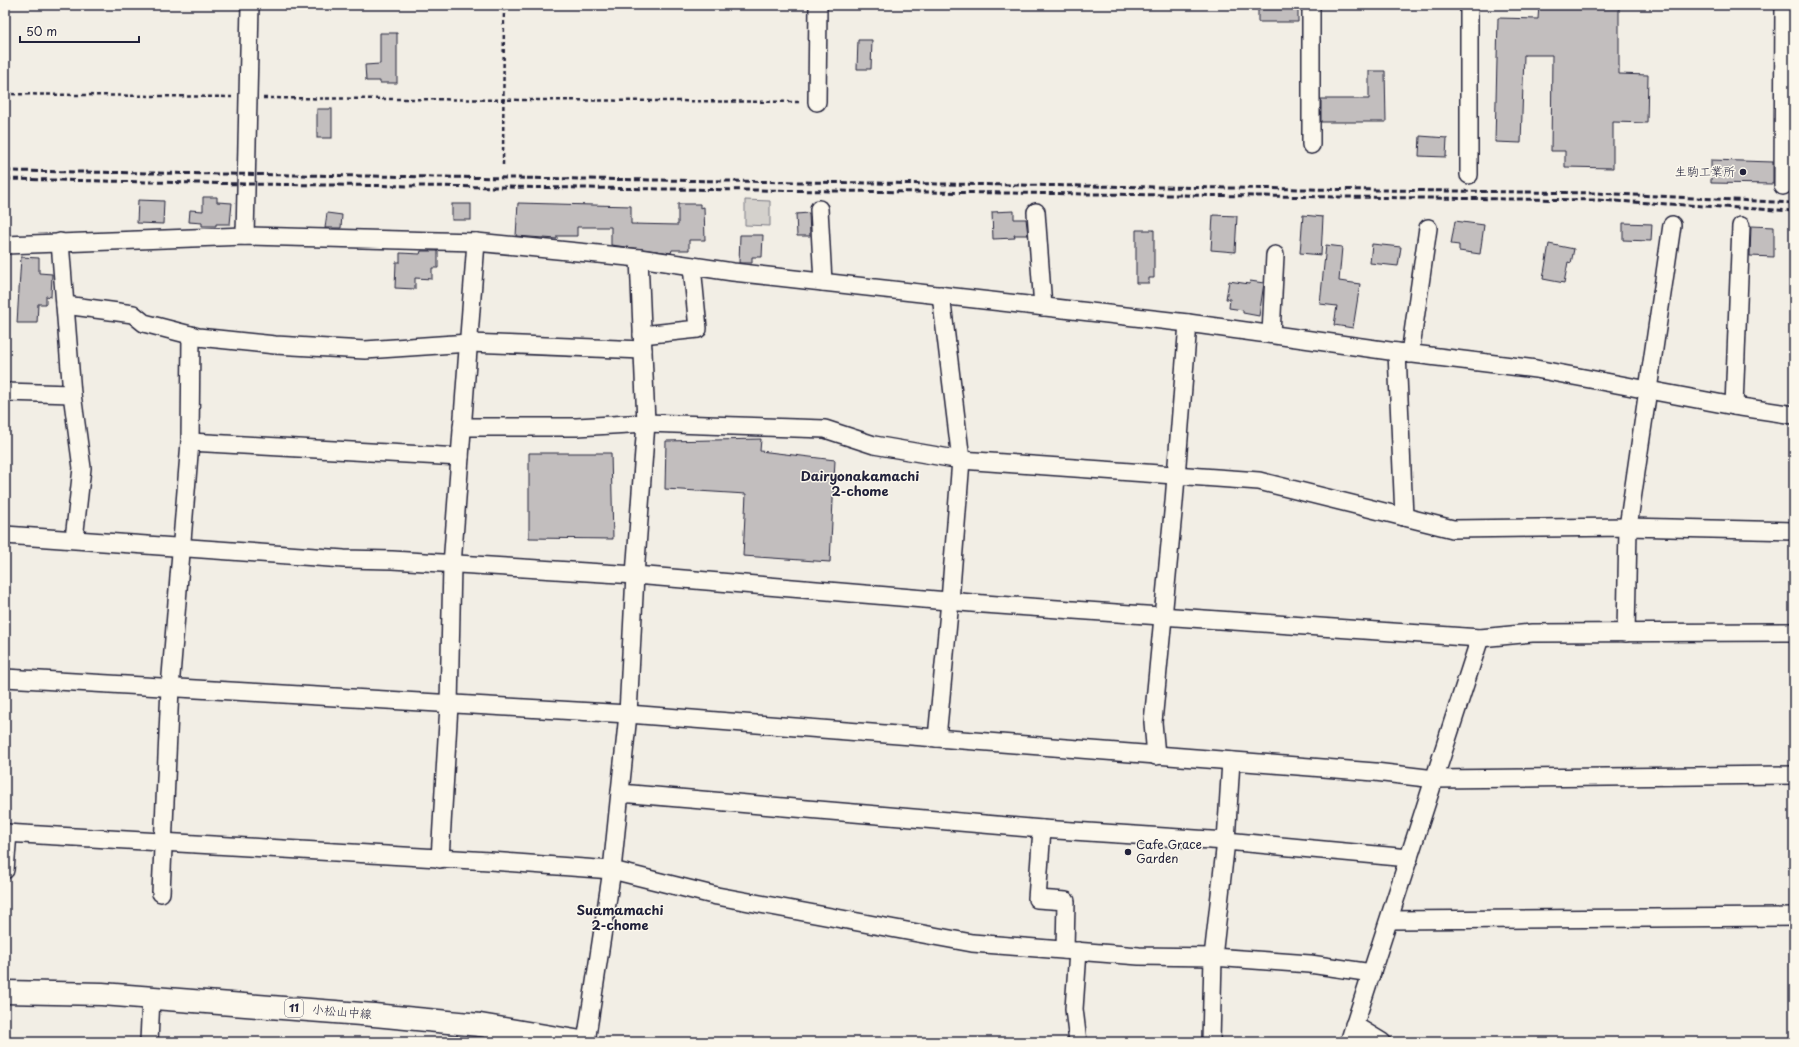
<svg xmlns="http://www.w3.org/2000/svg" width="1799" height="1047" viewBox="0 0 1799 1047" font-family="'Playpen Sans','Klee One',sans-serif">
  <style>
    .green { fill: #d4d1cc; stroke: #7b7a84 }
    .building { fill: #c2bebe; stroke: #22223b }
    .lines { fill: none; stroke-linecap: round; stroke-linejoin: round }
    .minor-casing { stroke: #22223b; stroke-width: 20 }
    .major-casing { stroke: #22223b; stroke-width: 25 }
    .path { stroke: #22223b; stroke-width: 2.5; stroke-dasharray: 4 3; stroke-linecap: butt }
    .minor { stroke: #fbf7ec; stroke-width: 17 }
    .major { stroke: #fbf7ec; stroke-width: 22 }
    .rail { stroke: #22223b; stroke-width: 3; stroke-dasharray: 6 3; stroke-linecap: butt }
    .poi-dot { fill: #22223b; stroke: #fbf7ec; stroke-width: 1.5 }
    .labels { text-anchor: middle; stroke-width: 3; stroke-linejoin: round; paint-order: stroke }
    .shield { fill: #fbf7ec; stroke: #636270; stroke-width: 1 }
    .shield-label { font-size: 11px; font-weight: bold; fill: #22223b }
    .poi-label { font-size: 12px; fill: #22223b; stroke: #fbf7ec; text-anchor: end }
    .street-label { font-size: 12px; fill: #22223b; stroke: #fbf7ec }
    .neighbourhood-label { font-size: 13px; font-weight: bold; fill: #22223b; stroke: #fbf7ec }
  </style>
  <rect width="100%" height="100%" fill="#f2eee5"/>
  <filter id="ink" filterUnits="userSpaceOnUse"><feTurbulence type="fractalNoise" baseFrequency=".025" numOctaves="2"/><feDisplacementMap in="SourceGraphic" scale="8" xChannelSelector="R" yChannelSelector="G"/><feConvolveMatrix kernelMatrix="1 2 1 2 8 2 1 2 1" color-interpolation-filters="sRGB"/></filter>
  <g filter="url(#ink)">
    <polygon class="green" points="745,200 770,201 770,226 745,225"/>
    <g class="building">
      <polygon points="1539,5 1619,5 1619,74 1648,75 1647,123 1613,122 1613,168 1565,167 1565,151 1551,151 1552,55 1524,55 1521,143 1495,142 1498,18 1538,19"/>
      <polygon points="1258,7 1298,8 1298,22 1258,22"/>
      <polygon points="380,33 397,33 397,83 380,83 380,81 366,81 365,65 380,64"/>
      <polygon points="858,40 872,40 871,69 857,69"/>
      <polygon points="1369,71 1385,71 1386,122 1321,122 1321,99 1369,99"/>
      <rect x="317" y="109" width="15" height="29"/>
      <polygon points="1420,136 1447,138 1446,157 1419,156"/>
      <polygon points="1711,160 1773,162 1773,184 1711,183"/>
      <polygon points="203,197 217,197 217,202 232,203 230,224 216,224 216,226 202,226 202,223 189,222 190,210 203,211"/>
      <polygon points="138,200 164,201 163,224 137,223"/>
      <polygon points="518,203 631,206 631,224 678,225 678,204 700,204 700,208 704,207 705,240 689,240 689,250 672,250 671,253 611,245 611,227 577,227 577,236 557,236 557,239 516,236"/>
      <rect x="452" y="204" width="19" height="16"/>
      <polygon points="1014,211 1014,219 1026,219 1028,235 1014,235 1015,238 993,239 992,212"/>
      <polygon points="327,213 342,215 341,228 325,228"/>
      <polygon points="809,213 810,236 797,236 796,214"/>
      <polygon points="1213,215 1237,216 1235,252 1211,250"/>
      <polygon points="1303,215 1323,217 1321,255 1300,253"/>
      <polygon points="1455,221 1484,225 1480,254 1459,251 1459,245 1451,244"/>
      <polygon points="1623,223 1652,224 1651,241 1623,240"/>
      <polygon points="1751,226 1774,227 1774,257 1750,256"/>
      <polygon points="1136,230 1154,230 1154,278 1149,278 1149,283 1136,283"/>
      <polygon points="740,235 763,235 762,257 752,257 752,263 739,263"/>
      <polygon points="1372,244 1401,247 1398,266 1370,263"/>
      <polygon points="1549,244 1574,249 1571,263 1568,262 1564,283 1543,279"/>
      <polygon points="1326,245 1342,247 1339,281 1360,284 1353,328 1334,325 1337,306 1320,304"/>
      <polygon points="421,251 438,251 438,268 432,268 432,279 415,278 415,289 395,288 396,262 400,262 400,253 420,254"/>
      <polygon points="21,257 39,258 39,273 52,274 51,297 46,296 46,304 38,304 37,323 17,323"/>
      <polygon points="1229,281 1249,284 1250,281 1264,283 1259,316 1243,313 1243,310 1229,308 1230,299 1226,299"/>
      <polygon points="761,439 760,451 835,460 830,562 743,556 746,494 665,489 666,441"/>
      <polygon points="529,453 611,453 613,539 529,538"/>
    </g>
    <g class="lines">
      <defs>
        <g id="minor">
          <polyline points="1469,5 1469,175"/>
          <polyline points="817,102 818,5"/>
          <polyline points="1311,145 1311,5"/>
          <polyline points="1783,186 1784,5"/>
          <polyline points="819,209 823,282"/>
          <polyline points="1036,212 1043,307"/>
          <polyline points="245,236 250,5"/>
          <polyline points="5,245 245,236 476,242 639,258 733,272 1188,323 1397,352 1536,369 1734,406 1794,415"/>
          <polyline points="65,305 133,314 144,323 198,337 275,345 365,350 469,343 643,350"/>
          <polyline points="1271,334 1275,255"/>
          <polyline points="642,335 698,329 692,266"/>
          <polyline points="1397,352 1404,517"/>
          <polyline points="1410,354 1428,228"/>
          <polyline points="5,392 72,394 60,242"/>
          <polyline points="72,394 82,468 74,539"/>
          <polyline points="1734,406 1741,226"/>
          <polyline points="462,427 577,427 646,423 825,429 874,445 961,460 1259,481 1453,529 1628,527 1794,531"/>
          <polyline points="190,442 191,335"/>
          <polyline points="5,535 344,559 392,560 635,575 984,604 1480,638 1532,633 1794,632"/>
          <polyline points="1626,633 1628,527 1672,225"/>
          <polyline points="5,678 628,714 1375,772 1435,779 1794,775"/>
          <polyline points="937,738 950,601 961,460 941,295"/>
          <polyline points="1156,756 1153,722 1174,502 1188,323"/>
          <polyline points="620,793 1042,829 1226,841 1409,858"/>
          <polyline points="1042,829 1037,899 1066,901 1065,950"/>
          <polyline points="5,833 490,861 612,870 717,896 972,943 1139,956 1213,957 1310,964 1372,973"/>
          <polyline points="440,859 449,705 452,565 476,242"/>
          <polyline points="5,870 8,833"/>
          <polyline points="161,893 170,688 190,442 460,457"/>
          <polyline points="1390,920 1794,917"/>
          <polyline points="1354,1025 1382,1042"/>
          <polyline points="149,1042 151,997"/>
          <polyline points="586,1042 612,870 628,714 635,575 646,423 639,258"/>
          <polyline points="1078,1042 1074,1009 1078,951"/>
          <polyline points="1211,1042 1213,957 1226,841 1231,761"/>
          <polyline points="1349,1042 1480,638"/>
        </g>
        <polyline id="major" points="5,992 102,994 374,1015 480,1025 581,1042"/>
      </defs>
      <use href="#minor" class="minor-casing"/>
      <use href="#major" class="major-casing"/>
      <g class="path">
        <polyline points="5,94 232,97"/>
        <polyline points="263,98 802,102"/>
        <polyline points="503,165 504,5"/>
      </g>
      <use href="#minor" class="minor"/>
      <use href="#major" class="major"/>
      <g class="rail">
        <polyline points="5,171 1596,193 1794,203"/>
        <polyline points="5,179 246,184 1597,200 1794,211"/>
      </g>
    </g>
  </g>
  <g class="poi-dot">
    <circle cx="1743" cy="172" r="4"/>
    <circle cx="1128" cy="852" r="4"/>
  </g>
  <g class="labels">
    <rect class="shield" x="285" y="999" width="18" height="18" rx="3"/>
    <g class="shield-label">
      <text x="294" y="1012">11</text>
    </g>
    <g class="poi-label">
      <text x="1735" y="176">生駒工業所</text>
      <text x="1136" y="849" text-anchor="start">Cafe Grace<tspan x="1136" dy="14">Garden</tspan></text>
    </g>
    <g class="street-label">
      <text transform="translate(342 1012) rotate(5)" y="4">小松山中線</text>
    </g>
    <g class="neighbourhood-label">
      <text x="860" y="481">Dairyonakamachi<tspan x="860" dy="15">2-chome</tspan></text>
      <text x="620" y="915">Suamamachi<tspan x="620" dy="15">2-chome</tspan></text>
    </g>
  </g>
  <rect width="1799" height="1047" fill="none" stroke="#fbf7ec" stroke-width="20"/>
  <rect x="10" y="10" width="1779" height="1027" fill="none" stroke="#22223b" stroke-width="1.5" filter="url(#ink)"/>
  <path d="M20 36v6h119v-6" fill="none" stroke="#22223b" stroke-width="2"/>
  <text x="26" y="36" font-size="12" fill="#22223b" stroke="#fbf7ec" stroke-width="3" paint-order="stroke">50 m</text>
</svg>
